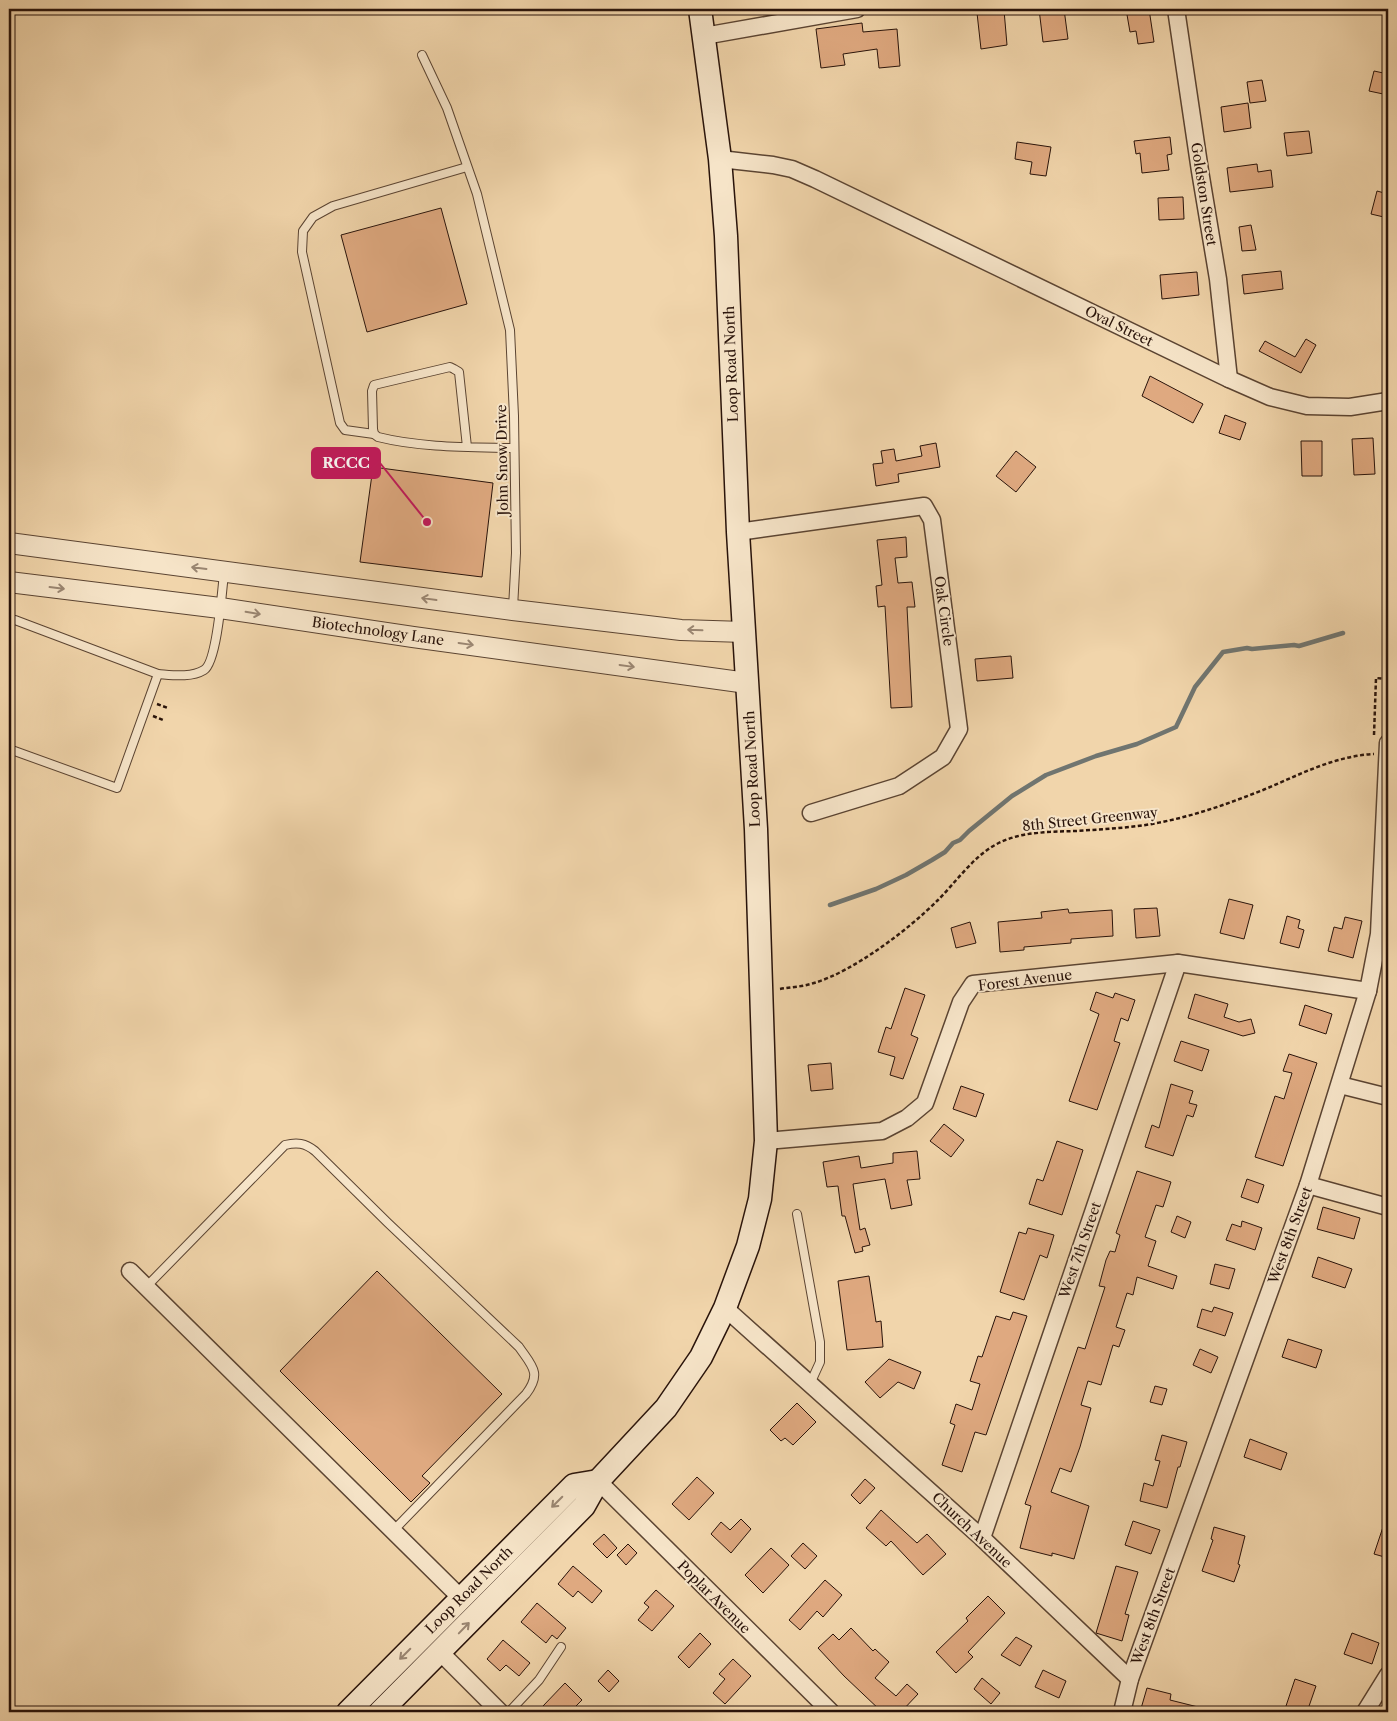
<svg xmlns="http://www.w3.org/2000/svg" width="1397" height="1721" viewBox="0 0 1397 1721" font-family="'Libre Caslon Text',serif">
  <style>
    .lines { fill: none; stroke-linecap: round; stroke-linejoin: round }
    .stream { stroke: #707570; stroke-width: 4.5 }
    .building { fill: #dfa980; stroke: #29130a }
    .service-casing { stroke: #5b4432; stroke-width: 10 }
    .minor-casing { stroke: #5b4432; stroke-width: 19 }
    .tertiary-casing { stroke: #5b4432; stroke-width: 22 }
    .secondary-casing { stroke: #29130a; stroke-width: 25 }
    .path { stroke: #29130a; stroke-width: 2.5; stroke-dasharray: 4 2.5; stroke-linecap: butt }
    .service { stroke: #f6e4c8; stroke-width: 8 }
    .minor { stroke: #f6e4c8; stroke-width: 16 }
    .tertiary { stroke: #f6e4c8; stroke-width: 20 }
    .secondary { stroke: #f6e4c8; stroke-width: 22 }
    .oneway { stroke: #9a8672 }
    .labels { text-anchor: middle; stroke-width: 4; stroke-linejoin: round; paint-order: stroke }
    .street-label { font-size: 14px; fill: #29130a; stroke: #f6e4c8 }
    .leader { fill: none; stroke: #c2185b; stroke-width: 2 }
    .callout-dot { fill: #c2185b; stroke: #f6e4c8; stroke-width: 2 }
    .callout { fill: #c2185b; stroke: #c2185b; stroke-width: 2 }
    .callout-label { font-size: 15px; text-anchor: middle; font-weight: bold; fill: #fff }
  </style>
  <rect width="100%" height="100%" fill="#f1d5ab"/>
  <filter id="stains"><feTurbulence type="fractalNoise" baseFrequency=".004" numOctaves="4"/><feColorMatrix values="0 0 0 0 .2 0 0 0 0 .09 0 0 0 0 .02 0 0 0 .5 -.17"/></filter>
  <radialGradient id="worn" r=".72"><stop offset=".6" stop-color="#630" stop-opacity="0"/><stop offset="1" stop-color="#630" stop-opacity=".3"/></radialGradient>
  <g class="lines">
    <polyline class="stream" points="830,905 876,889 906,875 932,860 945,852 953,843 960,840 969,831 1012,796 1046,775 1096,756 1137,744 1176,727 1195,687 1223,652 1247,648 1252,649 1294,645 1299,646 1343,633"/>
  </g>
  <g class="building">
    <polygon points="1039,9 1064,9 1068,39 1043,42"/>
    <polygon points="1126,9 1149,9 1154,42 1138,44 1136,31 1130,32"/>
    <polygon points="1004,10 1007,45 981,49 977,13"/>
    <polygon points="862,23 863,32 897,29 900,66 879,68 877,49 843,54 845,65 821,68 816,29"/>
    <polygon points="1374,71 1388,74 1388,95 1369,91"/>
    <polygon points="1262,80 1266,101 1250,103 1247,82"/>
    <polygon points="1248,103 1251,128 1224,132 1221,107"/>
    <polygon points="1309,131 1312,153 1287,156 1284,133"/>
    <polygon points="1170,137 1172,154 1167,155 1169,170 1142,173 1140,153 1136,154 1134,141"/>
    <polygon points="1017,142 1051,147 1046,176 1030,174 1032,162 1015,159"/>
    <polygon points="1257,164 1258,172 1271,170 1273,187 1230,192 1227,168"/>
    <polygon points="1377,191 1388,194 1388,218 1371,214"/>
    <polygon points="1183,197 1184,219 1159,220 1158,198"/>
    <polygon points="441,208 467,304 367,332 341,235"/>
    <polygon points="1251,225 1256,250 1242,251 1239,227"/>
    <polygon points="1281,271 1283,289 1244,294 1242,275"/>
    <polygon points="1197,272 1199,295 1162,299 1160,275"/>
    <polygon points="1306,339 1316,345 1301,373 1259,351 1265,341 1295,357"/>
    <polygon points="1150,376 1203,404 1193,423 1142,396"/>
    <polygon points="1225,415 1246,423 1240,440 1219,433"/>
    <polygon points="1373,438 1375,474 1354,475 1352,439"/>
    <polygon points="1301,441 1322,441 1322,476 1302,476"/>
    <polygon points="936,443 940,467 898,474 899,482 876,486 873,464 883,463 881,451 894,449 896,461 922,456 920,446"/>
    <polygon points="1016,451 1036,467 1016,492 996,476"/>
    <polygon points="373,467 493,483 482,577 360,562"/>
    <polygon points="906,537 907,557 895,558 898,583 912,582 915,607 907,607 912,707 891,708 885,606 878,607 876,586 882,585 877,540"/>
    <polygon points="1011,656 1013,678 977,681 975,659"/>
    <polygon points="1229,899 1253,905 1244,939 1220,933"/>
    <polygon points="1157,908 1160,936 1136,938 1134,909"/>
    <polygon points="1068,909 1069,913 1112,910 1113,936 1071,939 1071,943 1024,947 1024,950 1000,952 998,922 1042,918 1041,912"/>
    <polygon points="1287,916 1300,920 1298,928 1304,930 1299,948 1280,943"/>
    <polygon points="1345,917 1362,921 1353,958 1328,951 1334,927 1342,929"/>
    <polygon points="970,922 976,943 956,948 951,928"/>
    <polygon points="905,988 925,995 911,1035 918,1038 903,1079 890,1075 895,1057 878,1052 886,1027 891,1029"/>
    <polygon points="1096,992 1113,998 1115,993 1135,1000 1128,1021 1121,1018 1114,1041 1120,1043 1097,1110 1069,1101 1099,1014 1090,1010"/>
    <polygon points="1195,994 1228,1004 1224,1017 1239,1022 1251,1019 1255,1033 1243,1036 1188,1018"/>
    <polygon points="1305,1005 1332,1014 1326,1034 1299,1025"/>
    <polygon points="1181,1041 1209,1050 1202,1071 1174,1061"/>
    <polygon points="1289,1054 1317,1063 1283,1166 1255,1157 1275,1096 1284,1099 1292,1073 1283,1071"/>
    <polygon points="831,1063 833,1089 811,1091 808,1065"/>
    <polygon points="1171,1084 1193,1091 1189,1103 1197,1105 1193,1117 1187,1115 1173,1156 1145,1147 1152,1125 1159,1128"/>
    <polygon points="961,1086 984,1094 976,1117 953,1109"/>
    <polygon points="944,1124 964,1140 951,1157 930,1141"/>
    <polygon points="1057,1141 1083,1150 1062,1215 1029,1204 1037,1179 1043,1181"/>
    <polygon points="917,1151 920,1179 907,1180 912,1205 891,1209 885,1179 853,1184 860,1230 865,1228 870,1245 862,1247 863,1251 855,1253 845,1216 842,1216 838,1186 827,1187 823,1162 859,1156 861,1168 893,1163 893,1153"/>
    <polygon points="1137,1171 1171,1182 1163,1207 1156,1205 1145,1237 1156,1241 1148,1266 1177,1276 1173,1289 1137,1277 1133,1295 1127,1293 1116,1327 1125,1330 1119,1347 1113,1345 1101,1385 1088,1381 1081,1405 1091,1408 1080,1447 1071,1472 1060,1468 1051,1492 1089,1506 1074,1559 1052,1553 1052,1556 1020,1548 1031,1506 1025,1504 1078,1347 1085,1349 1105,1287 1099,1286 1106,1260 1110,1251 1115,1252 1120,1235 1116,1233"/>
    <polygon points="1247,1179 1264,1185 1258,1203 1241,1197"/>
    <polygon points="1323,1207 1360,1218 1354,1239 1317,1229"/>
    <polygon points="1177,1216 1191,1222 1185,1238 1171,1232"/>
    <polygon points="1242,1221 1262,1228 1255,1250 1226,1240 1232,1224 1241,1227"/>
    <polygon points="1028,1228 1054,1235 1047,1258 1040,1255 1024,1300 1000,1292 1019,1232 1026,1234"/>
    <polygon points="1318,1257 1352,1269 1345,1288 1312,1277"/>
    <polygon points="1215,1264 1235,1269 1229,1289 1210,1284"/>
    <polygon points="377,1271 502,1394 422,1476 430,1483 411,1502 280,1371"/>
    <polygon points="869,1276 876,1322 881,1321 883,1347 847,1350 838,1281"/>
    <polygon points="1214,1307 1233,1313 1225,1336 1197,1327 1202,1309 1212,1312"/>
    <polygon points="1013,1312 1027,1316 986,1435 975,1432 962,1472 942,1465 955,1425 950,1423 956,1404 972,1410 980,1384 970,1381 978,1356 982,1357 996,1316 1010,1320"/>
    <polygon points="1288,1339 1322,1350 1316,1368 1282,1357"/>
    <polygon points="1200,1349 1218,1357 1211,1373 1193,1365"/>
    <polygon points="889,1359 921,1372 914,1389 898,1382 880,1398 865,1382"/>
    <polygon points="1155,1386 1167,1389 1162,1405 1150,1402"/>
    <polygon points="797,1403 816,1422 793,1445 785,1438 781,1441 770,1430"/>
    <polygon points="1162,1435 1187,1442 1180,1467 1178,1467 1167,1508 1140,1501 1144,1483 1153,1486 1160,1461 1155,1460"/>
    <polygon points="1250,1439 1287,1453 1281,1470 1244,1457"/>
    <polygon points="697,1477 714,1493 689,1520 672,1504"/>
    <polygon points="865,1479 875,1488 860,1504 851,1495"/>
    <polygon points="881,1510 917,1543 927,1534 946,1554 923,1575 891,1541 886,1546 866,1528"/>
    <polygon points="1386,1518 1388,1518 1388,1558 1374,1554"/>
    <polygon points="741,1519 751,1529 731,1553 711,1534 721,1522 730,1530"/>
    <polygon points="1133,1521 1160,1530 1151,1554 1125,1545"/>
    <polygon points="1214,1527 1245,1536 1238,1564 1240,1565 1234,1582 1202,1571 1213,1540 1211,1539"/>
    <polygon points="604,1534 617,1548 607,1558 593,1544"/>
    <polygon points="803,1543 817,1556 805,1569 791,1556"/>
    <polygon points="628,1544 637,1553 626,1565 617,1555"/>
    <polygon points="771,1548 789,1565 763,1593 745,1575"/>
    <polygon points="573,1566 602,1591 592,1603 578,1591 573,1597 558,1584"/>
    <polygon points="1116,1566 1138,1572 1125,1614 1129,1615 1122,1641 1096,1633"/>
    <polygon points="825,1580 842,1595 823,1617 817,1611 800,1630 789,1620"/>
    <polygon points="656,1590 674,1606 652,1631 638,1620 649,1607 644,1603"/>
    <polygon points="988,1596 1005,1613 968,1652 973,1657 956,1673 936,1652 968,1621 966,1618"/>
    <polygon points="537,1603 566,1628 557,1639 552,1635 546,1643 521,1622"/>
    <polygon points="851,1628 873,1651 875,1649 889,1662 875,1678 896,1696 907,1684 918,1694 901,1712 882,1712 844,1676 818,1648 833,1634 839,1640"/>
    <polygon points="700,1633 711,1644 689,1668 678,1657"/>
    <polygon points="1352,1633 1379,1643 1372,1664 1344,1654"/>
    <polygon points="1016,1637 1032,1646 1020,1666 1001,1655"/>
    <polygon points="503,1640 530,1663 519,1676 506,1665 500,1671 487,1659"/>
    <polygon points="733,1659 751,1676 725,1704 713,1693 725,1679 719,1674"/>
    <polygon points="608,1670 619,1681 609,1692 598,1681"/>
    <polygon points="1043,1670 1066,1681 1059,1698 1035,1687"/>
    <polygon points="982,1678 1000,1693 991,1704 974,1689"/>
    <polygon points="1295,1679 1316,1686 1307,1712 1296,1712 1285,1709"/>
    <polygon points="565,1683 582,1700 570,1712 549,1712 543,1706"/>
    <polygon points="1147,1688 1171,1694 1170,1700 1202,1708 1202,1712 1140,1712"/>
  </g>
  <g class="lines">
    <defs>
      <g id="service">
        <polyline points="422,55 447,108 477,194 510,330 514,416 516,553 513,608"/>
        <polyline points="374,434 345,430 340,423 302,252 303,231 313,217 333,206 467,167"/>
        <path d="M467 447 459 372 454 369 450 367 374 385 372 391 373 429 374 434 378 437C422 448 469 447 514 448"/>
        <path d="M9 621 15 620 158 674C172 675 191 678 204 670 217 662 222 591 224 573"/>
        <polyline points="9,749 117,788 158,674"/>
        <polyline points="797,1214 820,1342 820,1362 810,1384"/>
        <path d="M146 1287 285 1145C297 1142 305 1143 315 1151L388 1223 519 1347C532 1366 542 1373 526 1394L393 1531"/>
        <polyline points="509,1712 539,1680 561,1647"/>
      </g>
      <g id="minor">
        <polyline points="1176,9 1200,171 1218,279 1229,379"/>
        <polyline points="704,36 857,9"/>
        <polyline points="720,159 773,165 792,169 815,179 1229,379 1270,397 1307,406 1350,407 1388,401"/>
        <polyline points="738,532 924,506 932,520 959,729 943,757 899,786 811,813"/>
        <polyline points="1340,1085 1388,1097"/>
        <polyline points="766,1141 882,1131 907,1118 925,1103 961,1002 973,984 1178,963 1368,991"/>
        <polyline points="1308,1185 1388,1207"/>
        <polyline points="130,1271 461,1598"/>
        <polyline points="725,1308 982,1538 1130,1679"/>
        <polyline points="598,1481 831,1712"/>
        <polyline points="982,1538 1178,963"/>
        <polyline points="440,1652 500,1712"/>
        <polyline points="1122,1712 1130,1679 1308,1185 1368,991 1379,934 1388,743"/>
        <polyline points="1365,1712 1388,1675"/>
      </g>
      <g id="tertiary">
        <polyline points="9,543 513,610 681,630 744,632"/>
        <polyline points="9,582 220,608 413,637 747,683"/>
      </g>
      <g id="secondary">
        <polyline points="348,1712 574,1485 598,1481"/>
        <polyline points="380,1712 584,1506 598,1481 666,1408 701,1357 725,1308 748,1246 760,1199 766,1141 756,829 738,532 726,236 720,159 700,9"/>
      </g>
    </defs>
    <use href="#service" class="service-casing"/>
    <use href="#minor" class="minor-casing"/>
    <use href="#tertiary" class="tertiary-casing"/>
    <use href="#secondary" class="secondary-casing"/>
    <g class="path">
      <polyline points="157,704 168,708"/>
      <polyline points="153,716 163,720"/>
      <polyline points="1374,735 1376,678 1388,679"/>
      <path d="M780 989C791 987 802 987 814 983 854 971 908 930 938 900 956 882 973 857 995 845 1020 831 1049 832 1076 831 1105 829 1134 828 1162 822 1197 815 1230 803 1263 790 1299 775 1334 756 1374 754"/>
    </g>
    <use href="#service" class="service"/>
    <use href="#minor" class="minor"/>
    <use href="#tertiary" class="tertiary"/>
    <use href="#secondary" class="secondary"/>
  </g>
  <defs><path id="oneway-shaft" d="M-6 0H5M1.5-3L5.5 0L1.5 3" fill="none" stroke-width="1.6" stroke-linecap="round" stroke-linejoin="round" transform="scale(1.25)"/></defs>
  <g class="oneway">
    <use href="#oneway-shaft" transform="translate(199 568) rotate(-173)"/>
    <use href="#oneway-shaft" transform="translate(57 588) rotate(7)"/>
    <use href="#oneway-shaft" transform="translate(429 599) rotate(-172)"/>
    <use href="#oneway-shaft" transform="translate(253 613) rotate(9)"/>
    <use href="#oneway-shaft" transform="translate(695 630) rotate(-178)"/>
    <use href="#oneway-shaft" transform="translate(466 644) rotate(8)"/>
    <use href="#oneway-shaft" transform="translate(627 666) rotate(8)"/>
    <use href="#oneway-shaft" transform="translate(557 1502) rotate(135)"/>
    <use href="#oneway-shaft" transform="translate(464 1628) rotate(-46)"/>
    <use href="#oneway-shaft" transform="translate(405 1654) rotate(135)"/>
  </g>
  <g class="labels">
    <g class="street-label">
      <text transform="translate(1204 194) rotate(81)" y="5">Goldston Street</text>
      <text transform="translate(1119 326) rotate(26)" y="5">Oval Street</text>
      <text transform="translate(731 364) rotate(-92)" y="5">Loop Road North</text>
      <text transform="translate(502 460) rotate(-91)" y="5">John Snow Drive</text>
      <text transform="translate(944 611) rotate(82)" y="5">Oak Circle</text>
      <text transform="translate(378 631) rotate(8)" y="5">Biotechnology Lane</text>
      <text transform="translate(752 769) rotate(-93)" y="5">Loop Road North</text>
      <text transform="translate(1090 819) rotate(-6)" y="5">8th Street Greenway</text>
      <text transform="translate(1025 980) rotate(-7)" y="5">Forest Avenue</text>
      <text transform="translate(1290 1235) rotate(-70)" y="5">West 8th Street</text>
      <text transform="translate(1080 1250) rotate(-71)" y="5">West 7th Street</text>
      <text transform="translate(972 1530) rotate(43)" y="5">Church Avenue</text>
      <text transform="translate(469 1590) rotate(-45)" y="5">Loop Road North</text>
      <text transform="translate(714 1597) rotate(45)" y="5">Poplar Avenue</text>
      <text transform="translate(1153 1616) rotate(-70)" y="5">West 8th Street</text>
    </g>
  </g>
  <path class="leader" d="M427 522L380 463"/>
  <circle class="callout-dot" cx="427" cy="522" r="5"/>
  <rect class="callout" x="312" y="448" width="68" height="30" rx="5"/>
  <g class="callout-label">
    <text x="346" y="468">RCCC</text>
  </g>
  <rect width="1397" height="1721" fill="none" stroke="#f1d5ab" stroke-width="30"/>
  <rect x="10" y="10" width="1377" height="1701" fill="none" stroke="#29130a" stroke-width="2.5"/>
  <rect x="15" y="15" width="1367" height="1691" fill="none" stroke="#29130a"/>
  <rect width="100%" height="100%" filter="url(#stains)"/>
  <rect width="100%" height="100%" fill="url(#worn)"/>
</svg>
